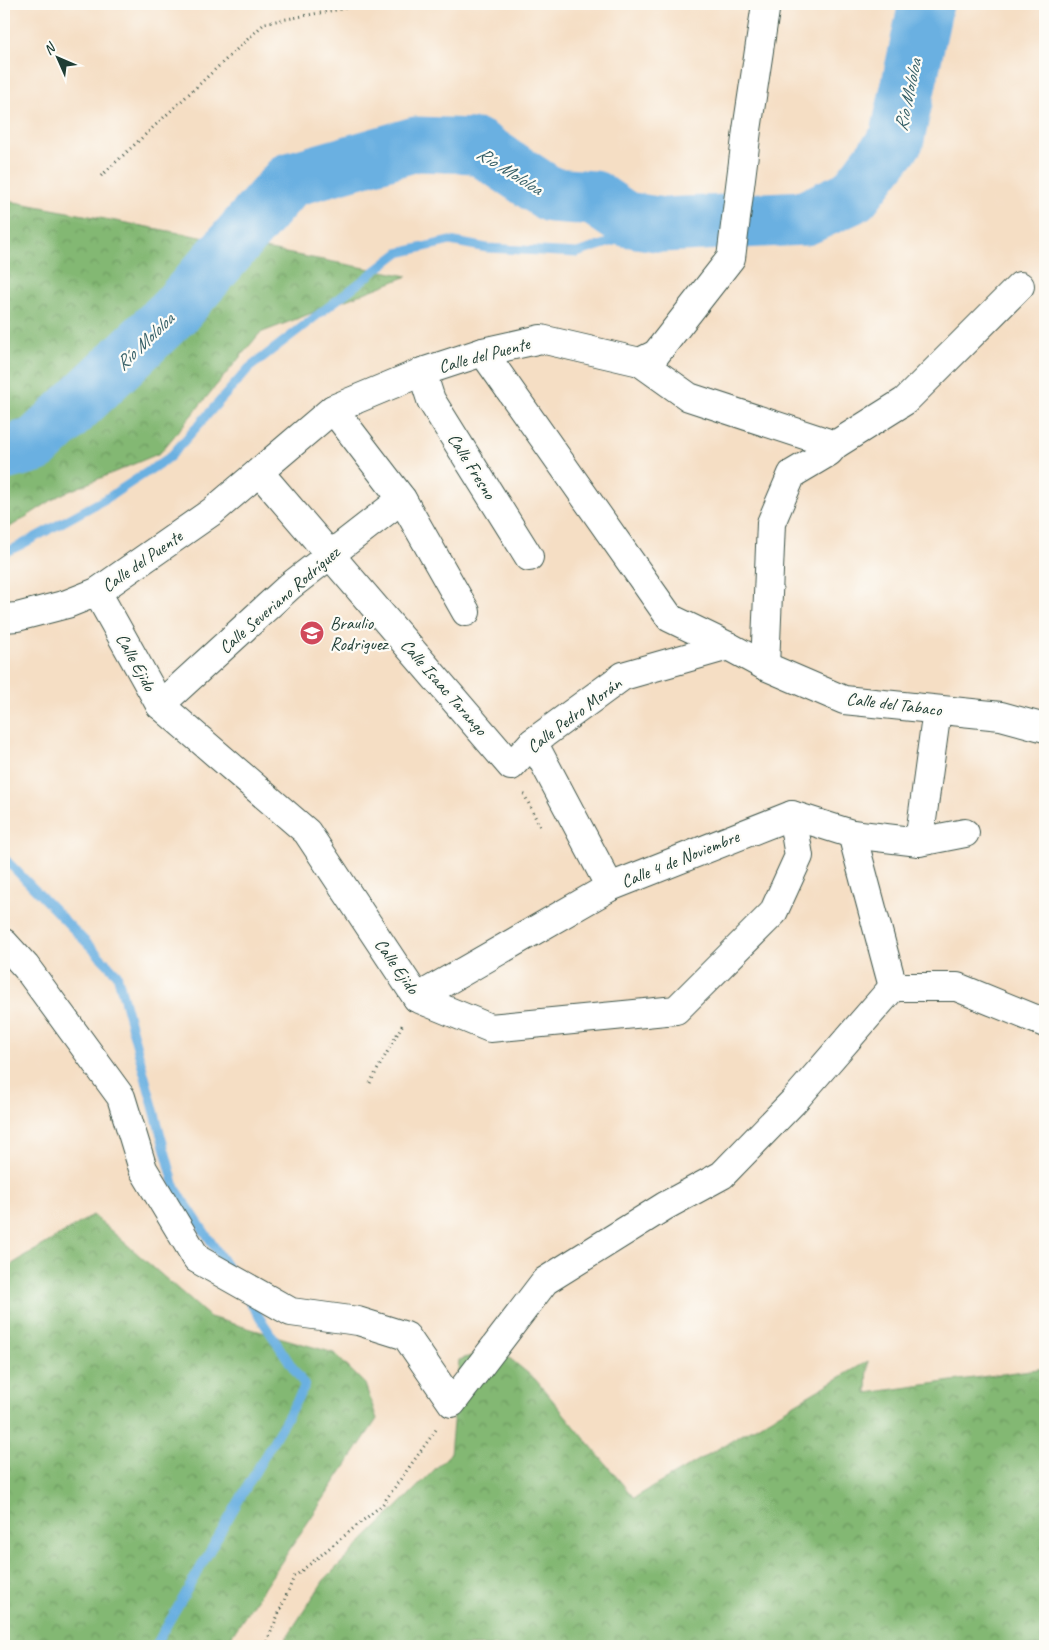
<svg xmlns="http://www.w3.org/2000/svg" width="1049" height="1650" viewBox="0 0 1049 1650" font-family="Caveat,sans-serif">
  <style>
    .forest { fill: url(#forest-crowns); stroke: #517a54 }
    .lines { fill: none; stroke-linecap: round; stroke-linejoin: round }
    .stream { stroke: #6bb0e1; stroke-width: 9 }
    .river { stroke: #6bb0e1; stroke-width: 55 }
    .minor-casing { stroke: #3f554a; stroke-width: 30 }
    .path { stroke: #3f554a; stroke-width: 3; stroke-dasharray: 1 4; stroke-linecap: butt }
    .minor { stroke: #fff; stroke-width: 28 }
    .labels { text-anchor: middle; stroke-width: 4.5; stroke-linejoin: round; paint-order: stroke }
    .street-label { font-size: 18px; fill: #1f3d34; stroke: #fdfcf7 }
    .poi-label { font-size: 18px; fill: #1f3d34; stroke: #fdfcf7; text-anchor: start }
    .water-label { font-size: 19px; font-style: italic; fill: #366068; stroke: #fdfcf7 }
  </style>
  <defs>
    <pattern id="forest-crowns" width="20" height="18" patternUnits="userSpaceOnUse" patternTransform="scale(1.25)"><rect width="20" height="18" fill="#83b873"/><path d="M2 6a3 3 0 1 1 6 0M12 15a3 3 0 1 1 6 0" fill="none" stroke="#6b975f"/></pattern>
  </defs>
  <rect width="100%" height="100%" fill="#fdfcf7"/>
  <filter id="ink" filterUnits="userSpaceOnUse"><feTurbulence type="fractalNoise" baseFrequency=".02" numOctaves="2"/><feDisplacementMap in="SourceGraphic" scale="10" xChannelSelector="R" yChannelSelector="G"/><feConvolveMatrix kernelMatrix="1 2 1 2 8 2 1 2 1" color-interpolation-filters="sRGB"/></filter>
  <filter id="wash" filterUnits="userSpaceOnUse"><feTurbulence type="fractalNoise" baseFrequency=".0096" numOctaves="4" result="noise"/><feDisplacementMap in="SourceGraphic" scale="20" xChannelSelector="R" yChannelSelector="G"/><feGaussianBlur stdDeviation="1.12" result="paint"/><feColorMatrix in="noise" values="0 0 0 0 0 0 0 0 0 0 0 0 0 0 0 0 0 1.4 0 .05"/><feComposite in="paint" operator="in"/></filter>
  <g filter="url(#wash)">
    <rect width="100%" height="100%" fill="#f5dec4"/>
    <g class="forest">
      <polygon points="4,200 408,276 260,333 160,453 60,495 4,531"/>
      <polygon points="93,1215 210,1317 334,1353 365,1384 377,1419 225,1646 4,1646 4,1269"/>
      <polygon points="496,1347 535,1379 634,1498 868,1361 867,1393 1045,1368 1045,1646 281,1646 324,1580 450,1454 459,1360"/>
    </g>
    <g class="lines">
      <g class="stream">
        <polyline points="4,553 19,546 109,497 170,457 249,368 398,253 450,241 487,248 577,253 663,225"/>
        <polyline points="4,858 117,974 175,1187 227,1266"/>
        <polyline points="155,1646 305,1386 247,1298"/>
      </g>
      <polyline class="river" points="4,453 35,445 175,311 289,180 416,144 477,146 551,195 594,198 625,219 663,225 805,218 853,196 897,139 926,4"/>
    </g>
  </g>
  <g filter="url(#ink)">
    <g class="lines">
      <defs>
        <g id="minor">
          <polyline points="483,352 670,618 728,646 765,666 844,700 1001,716 1045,728"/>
          <polyline points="640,362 689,397 835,445"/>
          <polyline points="422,372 431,400 529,557"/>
          <polyline points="333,409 402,499 466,612"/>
          <polyline points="259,472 511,766 533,742 623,676 728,646"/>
          <polyline points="97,592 160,705 307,832 417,998 490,1028 676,1010 773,913 799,856 792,815"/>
          <polyline points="4,618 17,617 67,604 97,592 213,511 333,409 422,372 483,352 541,339 640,362 656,354 731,258 747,130 766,4"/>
          <polyline points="765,666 771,523 792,474 829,452 835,445 905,401 1020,286"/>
          <polyline points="160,705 290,586 402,499"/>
          <polyline points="533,742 610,887"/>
          <polyline points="852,834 893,987"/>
          <polyline points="919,842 937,710"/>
          <polyline points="4,943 26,967 121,1097 143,1169 197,1259 291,1312 358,1321 406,1336 452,1403 545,1281 665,1206 722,1175 793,1102 893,987 957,987 1045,1023"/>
          <polyline points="417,998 610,887 792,815 852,834 919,842 965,833"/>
        </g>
      </defs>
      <use href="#minor" class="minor-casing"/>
      <g class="path">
        <polyline points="101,176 265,23 368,4"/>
        <polyline points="524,794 540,827"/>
        <polyline points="370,1083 404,1022"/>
        <polyline points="265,1646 294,1577 382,1505 438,1427"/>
      </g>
      <use href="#minor" class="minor"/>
    </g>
  </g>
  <defs>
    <symbol id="school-disc" viewBox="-11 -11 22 22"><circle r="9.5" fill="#d1495b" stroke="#fdfcf7"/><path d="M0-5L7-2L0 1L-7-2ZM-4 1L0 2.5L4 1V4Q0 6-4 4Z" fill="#fff"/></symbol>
  </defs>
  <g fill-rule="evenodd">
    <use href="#school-disc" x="298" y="619" width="28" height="28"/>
  </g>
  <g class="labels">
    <g class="street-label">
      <text transform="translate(484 355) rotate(-15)" y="6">Calle del Puente</text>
      <text transform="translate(472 466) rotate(58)" y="6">Calle Fresno</text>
      <text transform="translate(142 561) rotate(-35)" y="6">Calle del Puente</text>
      <text transform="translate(279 600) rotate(-41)" y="6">Calle Severiano Rodríguez</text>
      <text transform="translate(136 662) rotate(61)" y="6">Calle Ejido</text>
      <text transform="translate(444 687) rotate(49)" y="6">Calle Isaac Tarango</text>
      <text transform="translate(894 704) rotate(7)" y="6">Calle del Tabaco</text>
      <text transform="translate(574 715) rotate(-37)" y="6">Calle Pedro Morán</text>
      <text transform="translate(680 859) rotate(-22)" y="6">Calle 4 de Noviembre</text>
      <text transform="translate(397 966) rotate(55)" y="6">Calle Ejido</text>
    </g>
    <g class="poi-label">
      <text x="330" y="629">Braulio<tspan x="330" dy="21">Rodriguez</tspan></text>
    </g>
    <g class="water-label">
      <text transform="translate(907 95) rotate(-78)" y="7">Río Mololoa</text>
      <text transform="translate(510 170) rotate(32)" y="7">Río Mololoa</text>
      <text transform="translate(144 341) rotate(-44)" y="7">Río Mololoa</text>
    </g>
  </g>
  <rect width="1049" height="1650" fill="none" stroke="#fdfcf7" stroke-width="20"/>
  <g transform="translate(58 58) rotate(315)" stroke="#fdfcf7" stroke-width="4" paint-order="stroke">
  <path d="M0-4L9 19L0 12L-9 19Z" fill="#1f3d34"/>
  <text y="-8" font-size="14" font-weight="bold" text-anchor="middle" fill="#1f3d34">N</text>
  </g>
</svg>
